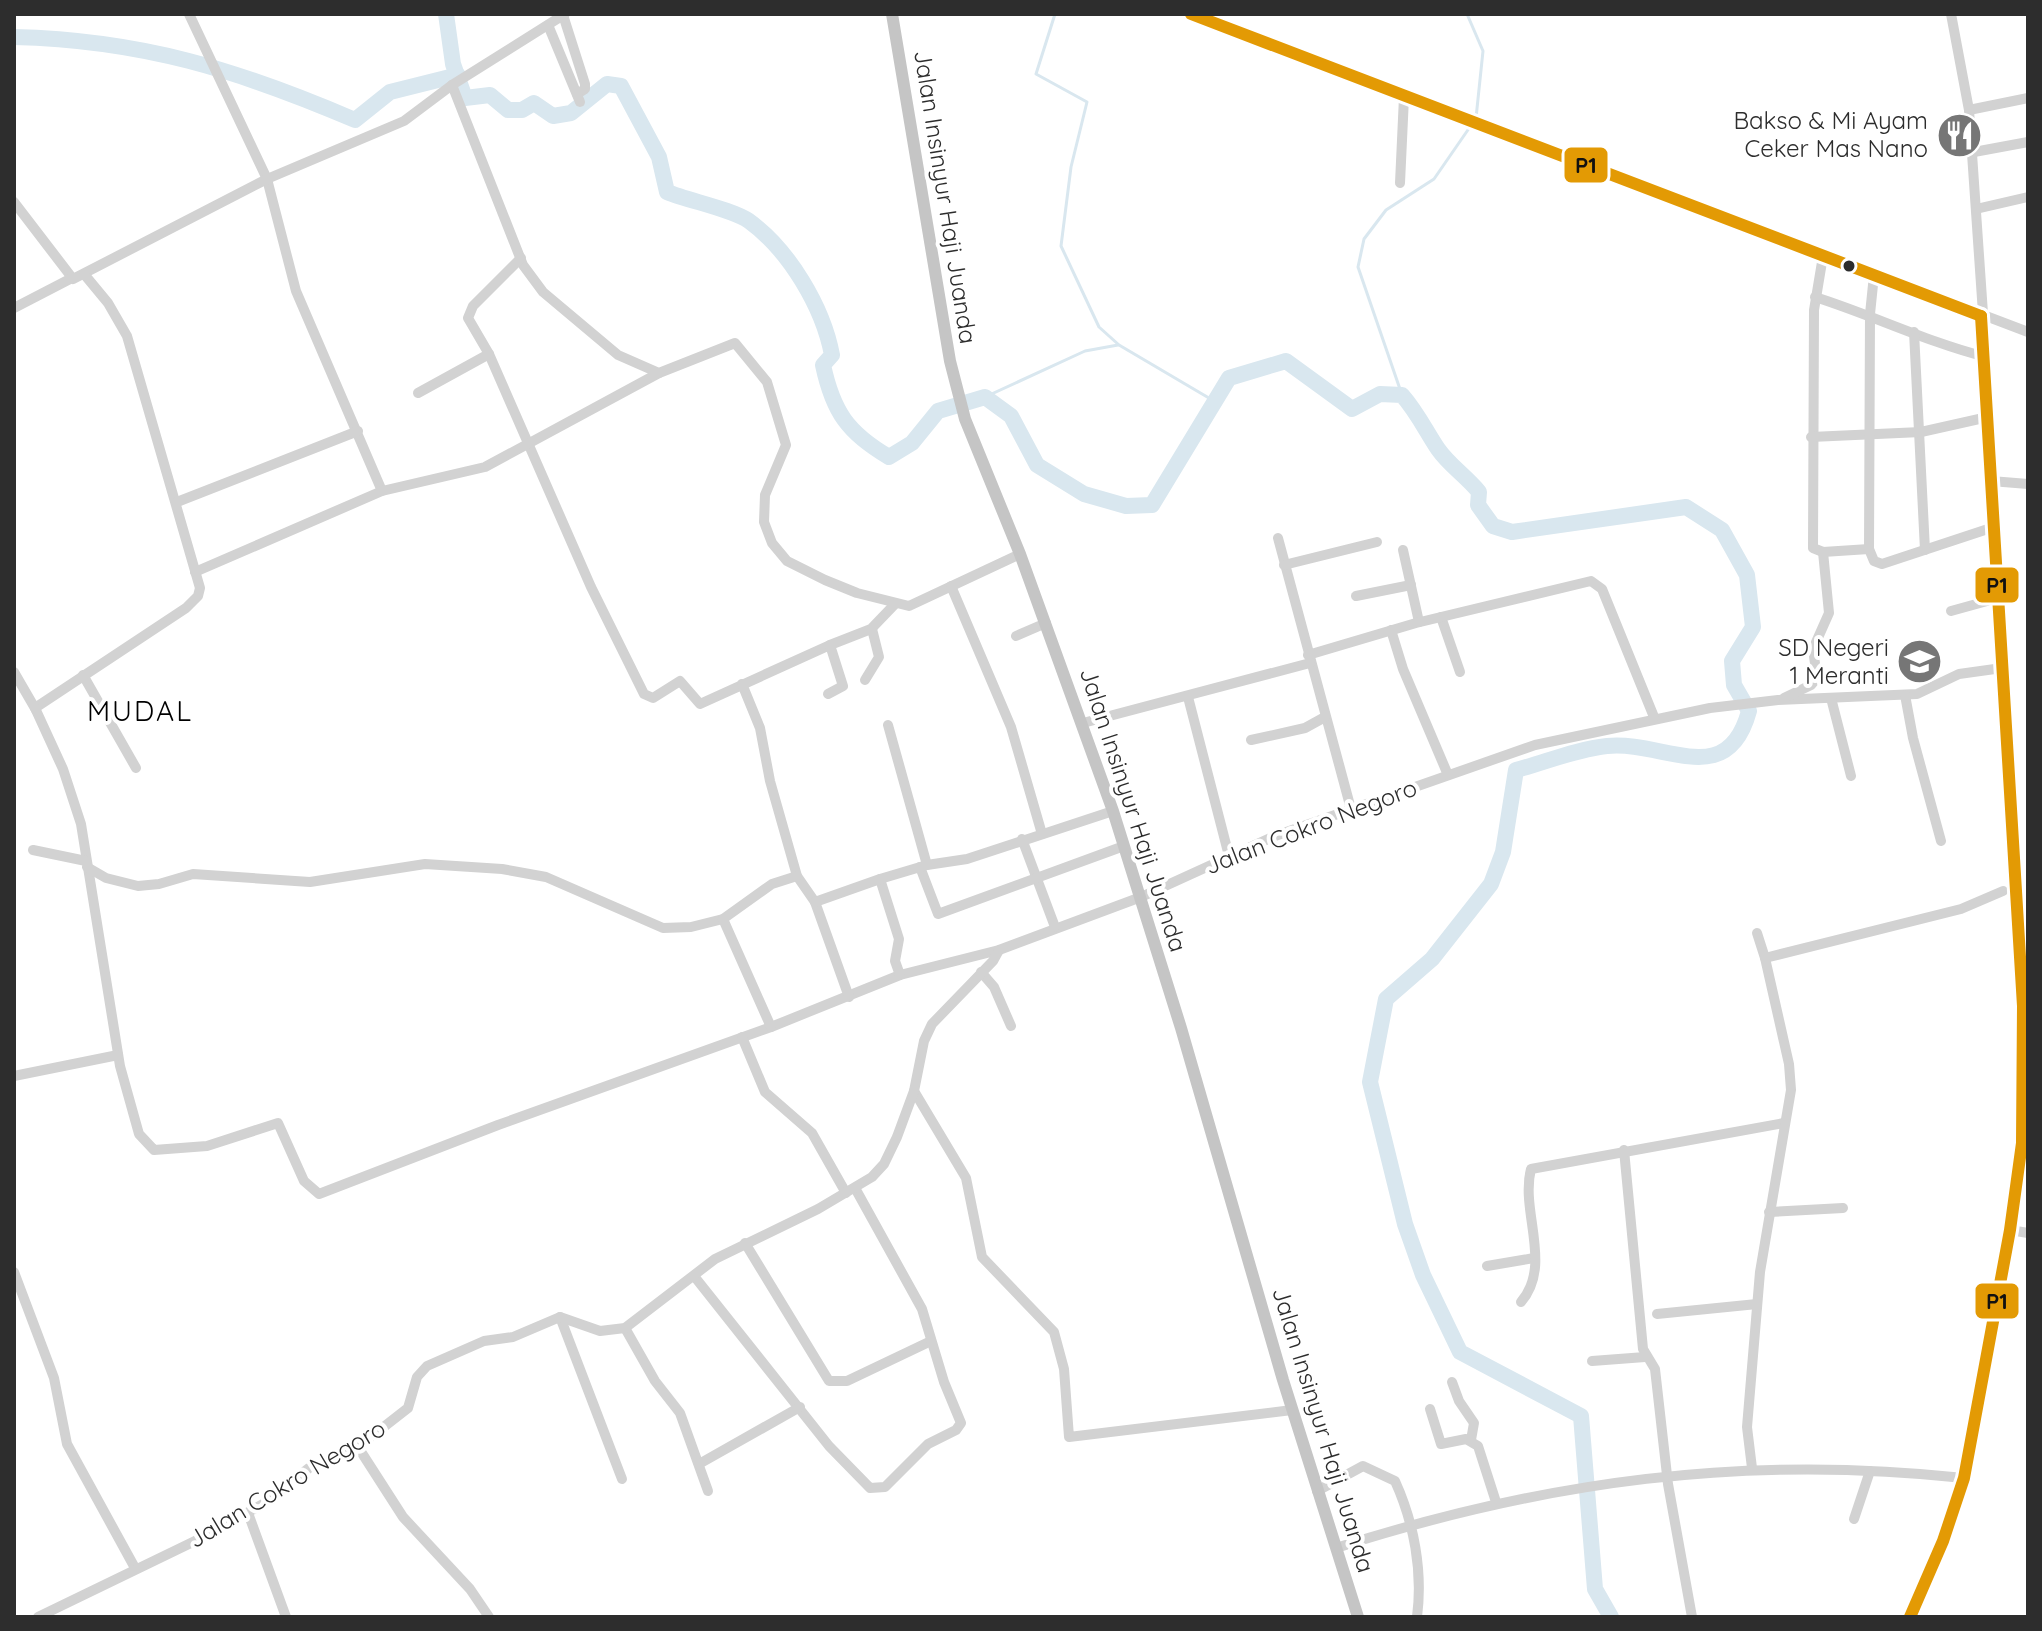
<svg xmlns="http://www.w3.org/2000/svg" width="2042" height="1631" viewBox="0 0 2042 1631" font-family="Quicksand,sans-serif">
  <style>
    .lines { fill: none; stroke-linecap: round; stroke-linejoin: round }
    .stream { stroke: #d9e7ef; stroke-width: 3 }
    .river { stroke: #d9e7ef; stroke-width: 16 }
    .minor { stroke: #d2d2d2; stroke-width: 10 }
    .major { stroke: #c5c5c5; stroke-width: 12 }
    .bus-1-casing { stroke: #fff; stroke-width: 18 }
    .bus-1 { stroke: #e39a04; stroke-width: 12 }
    .bus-dot { fill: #2d2d2d; stroke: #fff; stroke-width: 3 }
    .labels { text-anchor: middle; stroke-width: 8; stroke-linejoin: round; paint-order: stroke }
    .poi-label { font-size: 24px; fill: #2d2d2d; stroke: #fff; text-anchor: end }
    .street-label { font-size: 24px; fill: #2d2d2d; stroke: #fff }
    .quarter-label { font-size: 28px; letter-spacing: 2px; fill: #000; stroke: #fff }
    .line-badge { stroke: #fff; stroke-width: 3 }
    .pale-badge-label { font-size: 22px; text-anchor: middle; font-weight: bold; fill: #111 }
  </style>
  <rect width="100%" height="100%" fill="#fff"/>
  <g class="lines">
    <g class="stream">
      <polyline points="1055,14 1036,74 1087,102 1071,167 1061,246 1099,327 1119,345 1214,401"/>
      <polyline points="1467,14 1483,51 1476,118"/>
      <polyline points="1402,395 1358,267 1364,239 1386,210 1434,179 1472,124"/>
      <polyline points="985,397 1085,351 1118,345"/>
    </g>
    <g class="river">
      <path d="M446 14 453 64 465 98 490 95 508 110H522L534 103 553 116 571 113 607 84 621 86 659 157 667 192C689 201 731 209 749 221 789 250 823 307 832 355L823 365C833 412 848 433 889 457L912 443 938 411 985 397 1011 416 1037 465 1084 494 1126 506 1152 505 1229 378 1286 361 1352 409 1380 394 1402 395C1417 412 1426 431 1438 449 1449 465 1467 477 1479 492L1478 505 1493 526 1512 532 1686 507 1722 530 1747 575 1753 627 1732 661 1734 685 1749 711C1727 792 1664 740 1607 746 1577 749 1546 762 1516 770L1503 852 1491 884 1432 959 1386 999 1370 1082 1405 1224 1423 1275 1460 1352 1581 1416 1595 1589 1611 1617"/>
      <path d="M14 37C142 40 238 70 355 120L390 92 458 75"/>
    </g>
    <g class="minor">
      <polyline points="189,14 267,179 296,291 382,491"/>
      <polyline points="1191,14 2028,332"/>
      <polyline points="563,15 585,84 585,89 577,94"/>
      <polyline points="548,25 580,102"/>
      <polyline points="452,85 523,265 543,292 618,355 659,373 735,343 767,382 786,445 765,495 764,522 772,543 787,561 825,580 857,593 909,606 1020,554"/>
      <polyline points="1969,110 2028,98"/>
      <polyline points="1974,152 2028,142"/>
      <polyline points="1400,183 1404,97"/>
      <polyline points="14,202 73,279 267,179 404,121 452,85 565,14"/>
      <polyline points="1976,209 2028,197"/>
      <polyline points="1823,256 1814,310 1813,548 1823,552 1869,549 1874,561 1882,564 1994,527"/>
      <polyline points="521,258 473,306 468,318 489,354 591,587 644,694 653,698 680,681 700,704 830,645"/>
      <polyline points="84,274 108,303 127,336 200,588 198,596 186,608 35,708 63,769 81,824 120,1066 139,1134 154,1150 207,1146 278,1123 304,1181 319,1194 498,1125 771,1027 900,975 999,950 1141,897 1275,836 1535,745 1710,708 1778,700 1917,694 1959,674 2002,668"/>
      <path d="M1815 297C1872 315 1927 342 1986 357"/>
      <polyline points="14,308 70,279"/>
      <polyline points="1914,332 1925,550"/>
      <polyline points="418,393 489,354"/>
      <polyline points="1811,437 1921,432 1988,417"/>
      <polyline points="1991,481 2028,484"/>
      <polyline points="177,502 358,431"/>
      <polyline points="1278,538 1351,809"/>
      <polyline points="1869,549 1870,314 1874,275"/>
      <polyline points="1403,550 1419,622"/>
      <polyline points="1284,565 1377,542"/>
      <polyline points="195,572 382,491 485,467 659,373"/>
      <polyline points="951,586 1011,727 1042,834"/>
      <polyline points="1356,596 1411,585"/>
      <polyline points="1951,611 1998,598"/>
      <polyline points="1441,617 1460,672"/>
      <polyline points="1391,630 1403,669 1448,775"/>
      <polyline points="1016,636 1046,623"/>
      <polyline points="1308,655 1416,623 1591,581 1602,589 1654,717"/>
      <polyline points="14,672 36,710"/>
      <polyline points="83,675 136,768"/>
      <polyline points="865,680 879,657 872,629"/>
      <polyline points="742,684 760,728 770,781 797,876 815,902 849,997"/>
      <polyline points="828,694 843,686 830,645 871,629 895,604"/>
      <polyline points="1905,695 1913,738 1941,841"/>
      <polyline points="1188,697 1229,856"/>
      <polyline points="1784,698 1811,685 1817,678 1813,649 1829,613 1823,552"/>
      <polyline points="1831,698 1851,776"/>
      <polyline points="1083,723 1310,663"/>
      <polyline points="888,725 927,865"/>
      <polyline points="1251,740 1305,728 1325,717"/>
      <polyline points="1022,839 1055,927"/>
      <polyline points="33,850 86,861"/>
      <polyline points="87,867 106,878 138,886 159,884 193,874 310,882 425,864 502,869 546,877 663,928 691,927 723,919"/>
      <polyline points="920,867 938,914 1124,846"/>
      <polyline points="880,879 899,939 895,961 900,975"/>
      <polyline points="815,902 880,879 927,865 967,859 1113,811"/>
      <polyline points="1757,933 1765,958"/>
      <polyline points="981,972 994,987 1011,1026"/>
      <polyline points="771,1027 723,919 772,884 797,876"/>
      <polyline points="742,1037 765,1092 812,1133 846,1193"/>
      <polyline points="14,1076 118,1055"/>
      <polyline points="914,1091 966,1178 982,1257 1054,1332 1064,1369 1069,1437 1292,1410"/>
      <polyline points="1624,1150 1643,1349 1655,1369 1668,1484 1692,1617"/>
      <polyline points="1769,1212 1843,1208"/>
      <polyline points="2010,1230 2028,1233"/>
      <polyline points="745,1243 829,1381 847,1381 931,1341"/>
      <polyline points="1487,1266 1534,1258"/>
      <polyline points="14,1272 54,1378 67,1444 135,1568"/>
      <polyline points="694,1276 829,1446 870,1488 885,1487 928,1444 956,1430 961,1423 944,1382 922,1309 855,1188"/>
      <path d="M1521 1302C1553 1265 1520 1211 1531 1169L1784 1123"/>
      <polyline points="1657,1314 1757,1304"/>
      <polyline points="560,1317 622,1479"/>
      <polyline points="625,1328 655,1381 680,1413 708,1491"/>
      <polyline points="1592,1361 1645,1357"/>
      <polyline points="1452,1382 1459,1401 1474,1423 1471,1440"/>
      <polyline points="1430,1409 1441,1444 1466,1439 1478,1446 1496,1502"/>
      <polyline points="358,1447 403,1517 470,1589 489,1617"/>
      <polyline points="699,1464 800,1407"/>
      <polyline points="1752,1468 1747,1427 1760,1272 1791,1090 1789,1064 1765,958 1961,909 2003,891"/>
      <path d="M1317 1491 1363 1466 1395 1481C1414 1523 1423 1571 1417 1617"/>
      <polyline points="248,1513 286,1617"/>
      <polyline points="1854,1519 1870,1471"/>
      <path d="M1336 1548C1546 1481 1744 1454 1964 1478"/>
      <polyline points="38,1617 195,1541 265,1503 309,1468 358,1447 408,1408 417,1377 427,1366 484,1341 513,1337 560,1317 600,1331 625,1328 715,1259 818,1209 872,1177 884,1164 897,1137 914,1091 924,1041 932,1024 993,961 999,950"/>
      <polyline points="1910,1617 1943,1541 1964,1478 2010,1230 2022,1143 2023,1006 1986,357 1969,110 1951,14"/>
    </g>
    <polyline class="major" points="892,14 950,361 965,419 1020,554 1113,811 1181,1028 1283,1380 1358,1617"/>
    <defs>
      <g id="bus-1">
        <polyline points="1191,14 1981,316"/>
        <polyline points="1910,1617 1943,1541 1964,1478 2010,1230 2022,1143 2023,1006 1981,316"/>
      </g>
    </defs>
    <use href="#bus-1" class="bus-1-casing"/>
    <use href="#bus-1" class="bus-1"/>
  </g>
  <defs>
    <symbol id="restaurant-disc" viewBox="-11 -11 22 22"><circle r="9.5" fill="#767676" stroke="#fff"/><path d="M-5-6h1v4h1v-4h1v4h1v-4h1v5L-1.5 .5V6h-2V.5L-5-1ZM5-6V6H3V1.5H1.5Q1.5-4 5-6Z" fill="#fff"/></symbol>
    <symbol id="school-disc" viewBox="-11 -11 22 22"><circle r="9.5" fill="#767676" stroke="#fff"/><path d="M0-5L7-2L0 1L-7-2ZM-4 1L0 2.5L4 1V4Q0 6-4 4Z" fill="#fff"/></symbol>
  </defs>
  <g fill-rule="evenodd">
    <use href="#restaurant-disc" x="1934" y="110" width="51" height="51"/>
    <use href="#school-disc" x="1894" y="636" width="51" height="51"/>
  </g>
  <circle class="bus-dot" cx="1849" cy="266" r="7"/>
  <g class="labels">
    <g class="poi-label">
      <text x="1928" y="129">Bakso &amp; Mi Ayam<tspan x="1928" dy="28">Ceker Mas Nano</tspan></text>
      <text x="1889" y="656">SD Negeri<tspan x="1889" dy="28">1 Meranti</tspan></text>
    </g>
    <g class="street-label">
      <text transform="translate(945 197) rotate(81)" y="8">Jalan Insinyur Haji Juanda</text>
      <text transform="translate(1133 810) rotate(72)" y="8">Jalan Insinyur Haji Juanda</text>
      <text transform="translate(1311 827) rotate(-21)" y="8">Jalan Cokro Negoro</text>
      <text transform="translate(1323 1430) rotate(73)" y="8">Jalan Insinyur Haji Juanda</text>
      <text transform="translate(287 1484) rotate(-31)" y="8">Jalan Cokro Negoro</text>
    </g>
    <g class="quarter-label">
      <text x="140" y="721">MUDAL</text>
    </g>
  </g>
  <g class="line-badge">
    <rect x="1563" y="146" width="46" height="38" rx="8" fill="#e39a04"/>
    <rect x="1974" y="566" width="46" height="38" rx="8" fill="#e39a04"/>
    <rect x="1974" y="1282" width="46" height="38" rx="8" fill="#e39a04"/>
  </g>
  <g class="pale-badge-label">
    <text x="1586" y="173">P1</text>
    <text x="1997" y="593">P1</text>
    <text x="1997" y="1309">P1</text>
  </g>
  <rect width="2042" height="1631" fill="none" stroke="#2d2d2d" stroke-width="32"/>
</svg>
